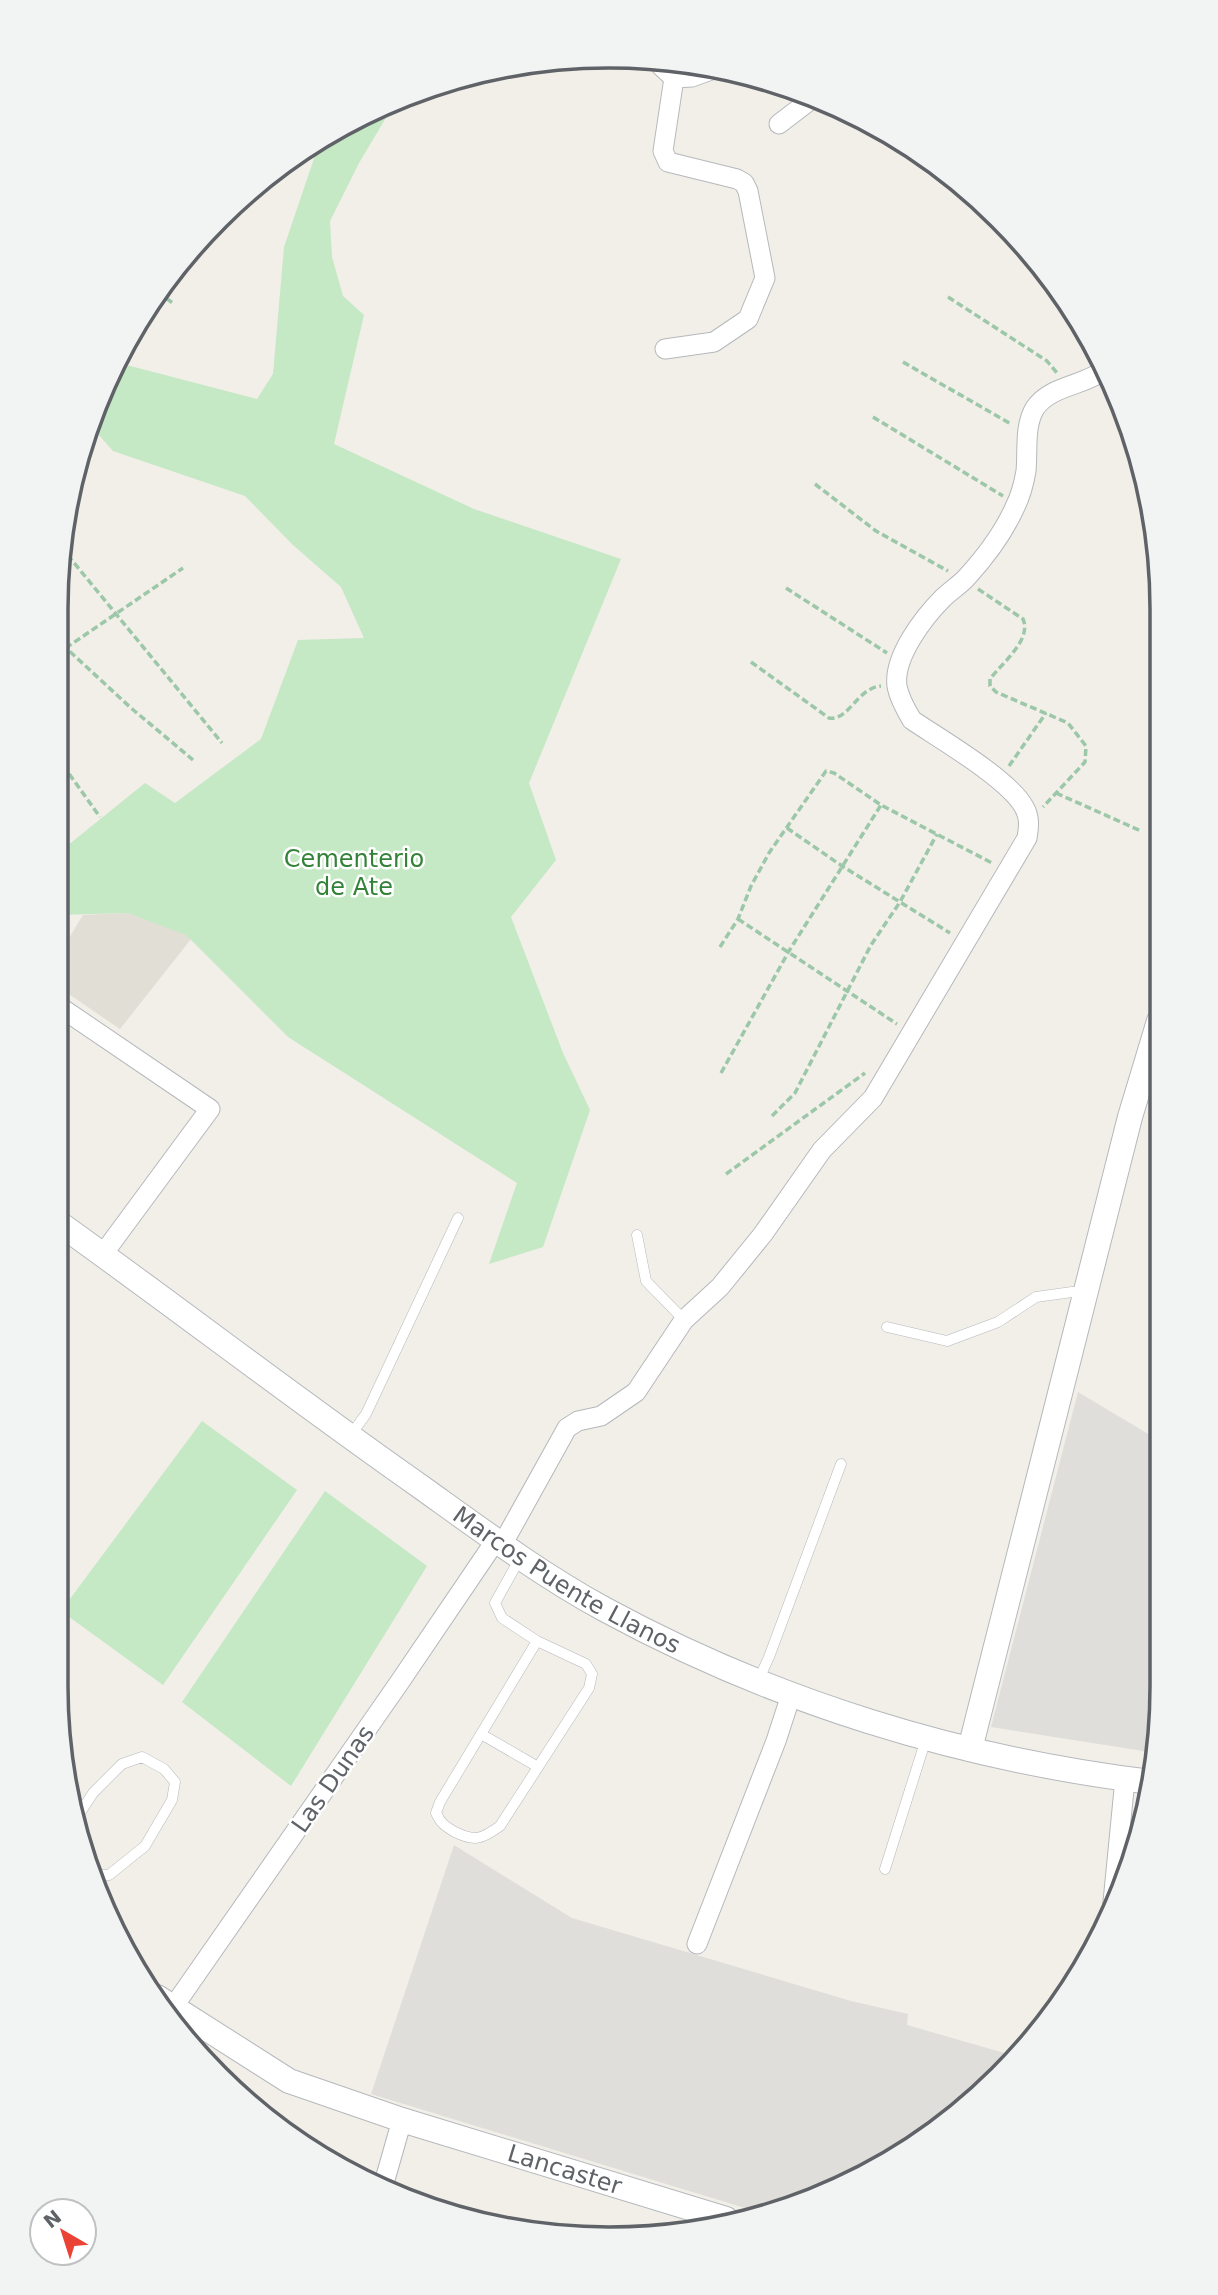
<svg xmlns="http://www.w3.org/2000/svg" width="1218" height="2295" viewBox="0 0 1218 2295" font-family="'DejaVu Sans',sans-serif">
  <style>
    .industrial { fill: #e0deda }
    .education { fill: #e1ded6 }
    .green { fill: #c5e8c5 }
    .lines { fill: none; stroke-linecap: round; stroke-linejoin: round }
    .service-casing { stroke: #b5b8bc; stroke-width: 11 }
    .minor-casing { stroke: #b5b8bc; stroke-width: 21 }
    .tertiary-casing { stroke: #b5b8bc; stroke-width: 26 }
    .path { stroke: #9cc7a9; stroke-width: 3.5; stroke-dasharray: 7 3.5; stroke-linecap: butt }
    .service { stroke: #fff; stroke-width: 10 }
    .minor { stroke: #fff; stroke-width: 19 }
    .tertiary { stroke: #fff; stroke-width: 24 }
    .labels { text-anchor: middle; stroke-width: 5; stroke-linejoin: round; paint-order: stroke }
    .park-label { font-size: 24px; fill: #348238; stroke: #fff }
    .street-label { font-size: 24px; fill: #5f6368; stroke: #fff }
    .rim { fill: none; stroke: #5f6368; stroke-width: 3.5 }
  </style>
  <rect width="100%" height="100%" fill="#f1efe8"/>
  <g class="industrial">
    <polygon points="1078,1392 1160,1441 1161,1722 1156,1753 991,1727"/>
    <polygon points="454,1845 572,1918 851,2001 908,2014 907,2025 1015,2056 1000,2077 916,2146 821,2197 758,2212 371,2094"/>
  </g>
  <polygon class="education" points="128,913 186,934 191,939 120,1029 57,986 57,958 83,915"/>
  <g class="green">
    <polygon points="396,101 359,163 330,221 332,257 343,296 364,315 334,444 474,509 621,559 529,783 556,860 511,917 563,1053 590,1110 543,1247 489,1264 517,1183 288,1037 186,935 128,913 57,915 57,854 145,783 175,803 261,739 298,640 364,638 341,587 293,545 245,496 113,451 90,425 115,362 257,399 273,374 284,247 321,138 333,130"/>
    <polygon points="202,1421 297,1490 163,1685 61,1611"/>
    <polygon points="325,1491 427,1566 291,1786 182,1702"/>
  </g>
  <g class="lines">
    <defs>
      <g id="service">
        <polyline points="637,1235 646,1281 684,1320"/>
        <polyline points="887,1327 947,1341 998,1322 1036,1297 1072,1292 1086,1293"/>
        <polyline points="350,1436 366,1414 458,1218"/>
        <path d="M520 1558 495 1603 502 1618 537 1641 586 1664 592 1674 589 1688 500 1826C482 1839 475 1842 455 1832 445 1826 441 1824 436 1813L440 1802 537 1641"/>
        <polyline points="758,1681 769,1657 841,1464"/>
        <polyline points="481,1734 538,1767"/>
        <polyline points="78,1816 93,1793 122,1764 142,1757 164,1769 175,1782 172,1800 145,1846 109,1875 91,1875"/>
        <polyline points="885,1869 926,1739"/>
      </g>
      <g id="minor">
        <polyline points="661,60 661,66 674,78 692,77 714,69"/>
        <polyline points="779,124 813,98"/>
        <polyline points="665,349 714,342 748,319 765,278 748,191 744,183 737,179 668,162 663,151 674,78"/>
        <polyline points="57,1005 210,1109 103,1254"/>
        <path d="M502 1545 567 1428 578 1421 601 1416 636 1392 684 1320 720 1287 763 1234 822 1150 873 1098 1027 838C1029 827 1030 817 1024 807 1009 779 940 739 912 720 906 710 899 698 897 686 893 657 924 617 943 598 951 590 960 585 967 577 987 555 1003 534 1015 507 1020 497 1024 483 1026 471 1028 451 1024 426 1035 408 1051 385 1084 386 1104 370"/>
        <polyline points="1112,1912 1125,1779"/>
        <polyline points="697,1944 776,1741 791,1695"/>
        <polyline points="167,2016 399,1683 496,1540"/>
        <polyline points="384,2183 402,2120"/>
      </g>
      <g id="tertiary">
        <path id="s1" d="M56 1221C179 1309 298 1401 421 1487 481 1530 540 1574 604 1609 773 1701 960 1759 1151 1782"/>
        <polyline points="970,1749 1130,1117 1159,1021"/>
        <path id="s2" d="M157 1997 289 2081 402 2120 726 2219"/>
      </g>
    </defs>
    <use href="#service" class="service-casing"/>
    <use href="#minor" class="minor-casing"/>
    <use href="#tertiary" class="tertiary-casing"/>
    <g class="path">
      <polyline points="188,254 189,255"/>
      <polyline points="158,292 174,304"/>
      <polyline points="948,297 1047,361 1057,373"/>
      <polyline points="903,362 1011,424"/>
      <polyline points="873,417 1003,496"/>
      <polyline points="815,484 876,531 948,571"/>
      <polyline points="61,547 222,743"/>
      <polyline points="786,588 887,653"/>
      <path d="M978 589 1023 619C1032 640 1002 663 990 679V686L996 692 1068 723 1086 746 1085 762 1043 807"/>
      <polyline points="57,635 66,648 131,708 193,760"/>
      <polyline points="57,654 183,568"/>
      <path d="M751 662 829 718C849 721 857 688 881 686"/>
      <polyline points="57,757 100,817"/>
      <polyline points="1009,766 1046,713"/>
      <polyline points="1056,793 1141,831"/>
      <polyline points="787,828 842,866 950,933"/>
      <polyline points="738,919 897,1024"/>
      <polyline points="720,947 738,919 751,886 769,853 826,771 834,773 881,805 992,863"/>
      <polyline points="721,1073 789,951 881,805"/>
      <polyline points="772,1116 795,1093 871,945 900,902 937,834"/>
      <polyline points="726,1174 865,1073"/>
    </g>
    <use href="#service" class="service"/>
    <use href="#minor" class="minor"/>
    <use href="#tertiary" class="tertiary"/>
  </g>
  <g class="labels">
    <g class="park-label">
      <text x="354" y="867">Cementerio<tspan x="354" dy="28">de Ate</tspan></text>
    </g>
    <g class="street-label">
      <text dy="8" stroke="none"><textPath href="#s1" startOffset="625">Marcos Puente Llanos</textPath></text>
      <text transform="translate(333 1779) rotate(-55)" y="8">Las Dunas</text>
      <text dy="8" stroke="none"><textPath href="#s2" startOffset="446">Lancaster</textPath></text>
    </g>
  </g>
  <path d="M0 0H1218V2295H0ZM609 68H609A541 541 0 0 1 1150 609V1686A541 541 0 0 1 609 2227H609A541 541 0 0 1 68 1686V609A541 541 0 0 1 609 68Z" fill="#f2f3f3" fill-rule="evenodd"/>
  <path class="rim" d="M609 68H609A541 541 0 0 1 1150 609V1686A541 541 0 0 1 609 2227H609A541 541 0 0 1 68 1686V609A541 541 0 0 1 609 68Z"/>
  <g transform="translate(63 2232) rotate(321)"><circle r="33" fill="#ffffff" stroke="#bfc1c3" stroke-width="2"/>
  <path d="M0-5L12 26L0 18L-12 26Z" fill="#ea4335"/>
  <text y="-10" font-size="19" font-weight="bold" text-anchor="middle" fill="#5f6368">N</text>
  </g>
</svg>
